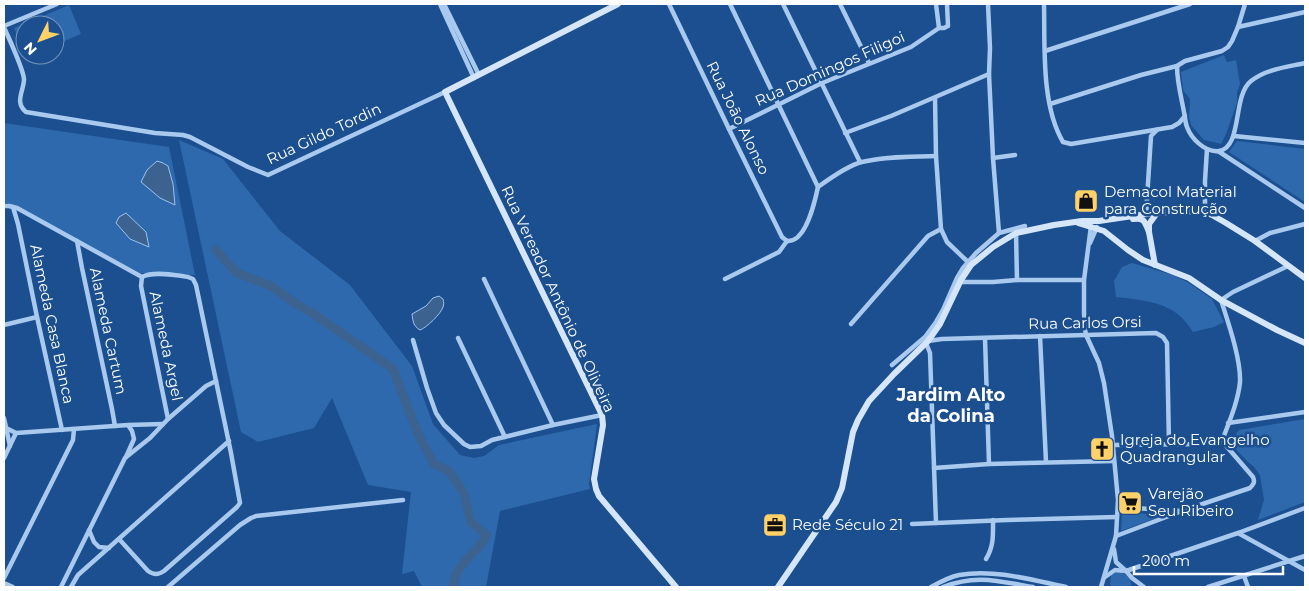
<svg xmlns="http://www.w3.org/2000/svg" width="1309" height="591" viewBox="0 0 1309 591" font-family="Montserrat,sans-serif">
  <style>
    .green { fill: #2e69ad }
    .water { fill: #3c6290; stroke: #9cc4f0 }
    .lines { fill: none; stroke-linecap: round; stroke-linejoin: round }
    .river { stroke: #3c6290; stroke-width: 9 }
    .street { stroke: #a9c9ee; stroke-width: 4.5 }
    .secondary { stroke: #d6e6fa; stroke-width: 6 }
    .labels { text-anchor: middle; stroke-width: 5; stroke-linejoin: round; paint-order: stroke }
    .street-label { font-size: 15px; fill: #fff; stroke: #1b4f8f }
    .poi-label { font-size: 15px; fill: #fff; stroke: #1b4f8f; text-anchor: start }
    .quarter-label { font-size: 18px; font-weight: bold; fill: #fff; stroke: #1b4f8f }
  </style>
  <rect width="100%" height="100%" fill="#1b4f8f"/>
  <g class="green">
    <polygon points="69,5 81,34 55,45 55,25 25,25 25,53 14,28"/>
    <polygon points="1224,55 1227,62 1236,60 1240,84 1237,92 1237,103 1226,134 1221,144 1204,140 1191,125 1189,117 1190,99 1183,90 1181,72"/>
    <polygon points="4,123 169,147 195,275 140,273 7,203 4,203"/>
    <polygon points="179,140 223,159 280,231 350,285 412,366 433,424 460,455 474,458 484,456 499,445 597,424 589,484 590,489 500,511 486,587 422,587 414,571 402,574 411,492 368,485 332,398 314,428 258,442 241,432"/>
    <polygon points="1237,141 1305,149 1305,202 1229,152"/>
    <path d="M1132 263 1173 275 1189 283 1212 299 1224 322 1214 327 1193 332C1190 328 1187 323 1183 319 1166 301 1140 300 1116 297L1114 281 1122 267Z"/>
    <path d="M1305 419V502L1258 520 1264 500 1260 475 1254 467 1248 462 1231 444C1233 439 1235 434 1239 430Z"/>
    <polygon points="1122,512 1164,515 1121,531"/>
    <path d="M1119 571C1126 575 1133 579 1131 587H1112L1110 584 1111 575Z"/>
  </g>
  <g class="water">
    <polygon points="157,161 163,163 168,166 173,184 175,205 160,198 141,182 147,170"/>
    <polygon points="126,213 146,232 149,247 130,239 116,223 119,217"/>
    <path d="M439 296 443 299C444 303 444 304 443 307 441 314 426 328 420 330 413 326 413 321 412 314L426 306 433 298Z"/>
  </g>
  <g class="lines">
    <path class="river" d="M216 250 237 273 271 286 296 304 314 314 393 369 418 434 434 464 449 471 464 493 471 522 487 536C483 541 479 547 474 552 463 564 454 570 454 587"/>
    <g class="street">
      <polyline points="440,4 474,78"/>
      <polyline points="444,4 479,75"/>
      <polyline points="669,4 729,129 782,237 787,241"/>
      <polyline points="730,4 818,187"/>
      <polyline points="783,4 860,162"/>
      <polyline points="840,4 869,63"/>
      <polyline points="936,4 939,28 944,28 948,26 947,4"/>
      <polyline points="988,4 990,48 989,74 993,158 999,233"/>
      <path d="M1044 4C1045 46 1041 105 1063 142L1071 144 1172 127 1179 123 1185 116"/>
      <polyline points="4,26 57,4"/>
      <path d="M4 27C9 39 23 68 24 79 24 91 14 102 26 112L155 133 183 135 190 137 248 167 268 175 445 92"/>
      <polyline points="1238,27 1305,12"/>
      <polyline points="1045,51 1190,4"/>
      <path d="M1177 66C1177 82 1181 96 1184 112 1185 116 1185 122 1187 127 1191 138 1205 153 1219 151 1243 147 1232 96 1251 81 1266 69 1287 67 1305 63"/>
      <polyline points="935,98 936,156 941,229 947,242 968,262"/>
      <polyline points="1050,104 1141,75 1177,66 1185,61 1222,51 1228,47 1232,41 1238,27 1245,4"/>
      <polyline points="729,129 822,83 911,47 939,28"/>
      <polyline points="845,133 891,116 989,74"/>
      <polyline points="1234,136 1305,143"/>
      <polyline points="1218,151 1305,208"/>
      <polyline points="993,158 1015,155"/>
      <path d="M4 206H9L17 208 142 277C153 271 176 275 188 277L193 279 196 285 231 453 240 503 237 507 164 571C158 575 154 575 148 571L119 539"/>
      <polyline points="13,207 18,224 37,317 62,430"/>
      <polyline points="1205,212 1205,181 1207,149"/>
      <polyline points="1146,215 1151,136 1157,130"/>
      <polyline points="1091,226 1084,280 1084,313 1085,329 1086,335 1099,363 1104,383 1112,436 1118,500 1116,536 1101,587"/>
      <polyline points="1016,233 1017,280"/>
      <polyline points="77,241 82,268 112,409 115,426"/>
      <path d="M787 241C806 243 815 201 818 187 829 179 849 165 862 162 886 156 912 157 936 156"/>
      <polyline points="1255,241 1270,233 1305,224"/>
      <polyline points="1090,243 1097,227"/>
      <polyline points="142,277 141,286 168,419"/>
      <polyline points="484,279 553,425"/>
      <polyline points="725,279 779,252 787,241"/>
      <polyline points="960,282 993,282 1017,280 1084,280"/>
      <polyline points="851,324 928,236 941,229"/>
      <polyline points="4,325 37,317"/>
      <polyline points="1040,336 1046,462"/>
      <polyline points="458,338 505,437"/>
      <polyline points="985,338 989,464"/>
      <polyline points="413,340 427,388 436,413 444,425 464,444 470,447 481,446 492,440 553,425 602,415"/>
      <polyline points="928,341 942,339 1156,333 1163,337 1167,343 1169,444"/>
      <polyline points="926,343 930,353 936,523"/>
      <polyline points="892,365 925,337 936,322 943,310 957,278 963,268 976,253 999,233 1025,226"/>
      <polyline points="4,418 10,446"/>
      <polyline points="1228,423 1305,412"/>
      <polyline points="6,428 16,433 128,425 163,424"/>
      <polyline points="1113,445 1199,444 1222,441"/>
      <polyline points="126,457 134,439 132,431 128,425"/>
      <polyline points="4,458 16,433"/>
      <polyline points="934,468 989,464 1114,461"/>
      <polyline points="1119,507 1181,511"/>
      <polyline points="912,524 1007,520 1117,517"/>
      <polyline points="89,530 94,542 99,547 109,548"/>
      <polyline points="1238,533 1305,570"/>
      <path d="M1116 536 1182 511 1250 488C1254 484 1255 482 1253 477L1222 441C1229 422 1238 402 1240 382 1241 359 1228 322 1221 300L1233 292 1288 266"/>
      <polyline points="1114,549 1116,562 1126,571 1132,578 1144,587"/>
      <path d="M986 559C994 546 993 535 993 520"/>
      <polyline points="1244,576 1248,587"/>
      <polyline points="1105,577 1115,570 1126,571 1238,533 1305,508"/>
      <polyline points="4,578 73,440 74,429"/>
      <polyline points="4,583 13,587"/>
      <polyline points="61,587 125,458 150,438 168,419 198,393 206,386 216,381"/>
      <polyline points="71,587 78,575 229,441"/>
      <polyline points="168,587 240,525 251,518 256,516 403,500"/>
      <path d="M931 587C940 582 949 577 959 575 995 569 1032 580 1066 587"/>
      <path d="M943 587C976 574 998 581 1033 587"/>
      <polyline points="1208,587 1305,556"/>
    </g>
    <g class="secondary">
      <polyline points="618,4 445,92 602,415 603,425 594,479 596,489 599,496 676,587"/>
      <path d="M1133 219C1145 217 1145 223 1149 232"/>
      <polyline points="1078,223 1104,231 1128,250 1143,260 1189,278 1221,300 1277,330 1305,343"/>
      <polyline points="1155,265 1149,232 1149,224 1157,213"/>
      <polyline points="778,587 836,502 842,488 853,432 858,420 869,401 894,374 928,341 940,324 961,280 971,265 993,247 1016,233 1054,225 1082,221 1099,221 1153,213 1199,211 1212,215 1226,223 1255,241 1305,278"/>
    </g>
  </g>
  <defs>
    <symbol id="shop-square" viewBox="-11 -11 22 22"><rect x="-9" y="-9" width="18" height="18" rx="4" fill="#ffd166" stroke="#1b4f8f"/><path d="M-5-2.5h2.3a2.7 3.5 0 0 1 5.4 0H5L5.5 6h-11ZM-1.5-2.5h3a1.5 2.3 0 0 0-3 0Z" fill="#111"/></symbol>
    <symbol id="church-square" viewBox="-11 -11 22 22"><rect x="-9" y="-9" width="18" height="18" rx="4" fill="#ffd166" stroke="#1b4f8f"/><path d="M-1.2-6h2.4v3.5h3.3v2.4h-3.3V6h-2.4V-.1h-3.3v-2.4h3.3Z" fill="#111"/></symbol>
    <symbol id="supermarket-square" viewBox="-11 -11 22 22"><rect x="-9" y="-9" width="18" height="18" rx="4" fill="#ffd166" stroke="#1b4f8f"/><path d="M-6-5.5h2.5l.6 2H6L4.5 2H-2.5L-4.4-4H-6ZM-1.5 3.2a1.3 1.3 0 1 0 .1 0ZM3 3.2a1.3 1.3 0 1 0 .1 0Z" fill="#111"/></symbol>
    <symbol id="office-square" viewBox="-11 -11 22 22"><rect x="-9" y="-9" width="18" height="18" rx="4" fill="#ffd166" stroke="#1b4f8f"/><path d="M-6-3h4V-5.5h4V-3h4V5H-6ZM-1-4.5V-3h2v-1.5ZM-6 0V1H6V0Z" fill="#111"/></symbol>
  </defs>
  <g fill-rule="evenodd">
    <use href="#shop-square" x="1072" y="187" width="28" height="28"/>
    <use href="#church-square" x="1088" y="435" width="28" height="28"/>
    <use href="#supermarket-square" x="1116" y="489" width="28" height="28"/>
    <use href="#office-square" x="761" y="511" width="28" height="28"/>
  </g>
  <g class="labels">
    <g class="street-label">
      <text transform="translate(830 69) rotate(-24)" y="5">Rua Domingos Filigoi</text>
      <text transform="translate(738 118) rotate(64)" y="5">Rua João Alonso</text>
      <text transform="translate(324 134) rotate(-25)" y="5">Rua Gildo Tordin</text>
      <text transform="translate(558 299) rotate(65)" y="5">Rua Vereador Antônio de Oliveira</text>
      <text transform="translate(1085 323) rotate(-1)" y="5">Rua Carlos Orsi</text>
      <text transform="translate(52 324) rotate(78)" y="5">Alameda Casa Blanca</text>
      <text transform="translate(108 331) rotate(78)" y="5">Alameda Cartum</text>
      <text transform="translate(166 346) rotate(78)" y="5">Alameda Argel</text>
    </g>
    <g class="poi-label">
      <text x="1104" y="197">Demacol Material<tspan x="1104" dy="17">para Construção</tspan></text>
      <text x="1120" y="445">Igreja do Evangelho<tspan x="1120" dy="17">Quadrangular</tspan></text>
      <text x="1148" y="499">Varejão<tspan x="1148" dy="17">Seu Ribeiro</tspan></text>
      <text x="792" y="530">Rede Século 21</text>
    </g>
    <g class="quarter-label">
      <text x="951" y="401">Jardim Alto<tspan x="951" dy="21">da Colina</tspan></text>
    </g>
  </g>
  <rect width="1309" height="591" fill="none" stroke="#ffffff" stroke-width="10"/>
  <g transform="translate(40 40) rotate(228)"><circle r="24" fill="#1b4f8f" stroke="#7695bc"/>
  <path d="M0-4L9 19L0 12L-9 19Z" fill="#ffd166"/>
  <text y="-8" font-size="14" font-weight="bold" text-anchor="middle" fill="#ffffff">N</text>
  </g>
  <path d="M1134 566v8h149v-8" fill="none" stroke="#ffffff" stroke-width="2.5"/>
  <text x="1142" y="566" font-size="15" fill="#ffffff" stroke="#1b4f8f" stroke-width="4" paint-order="stroke">200 m</text>
</svg>
